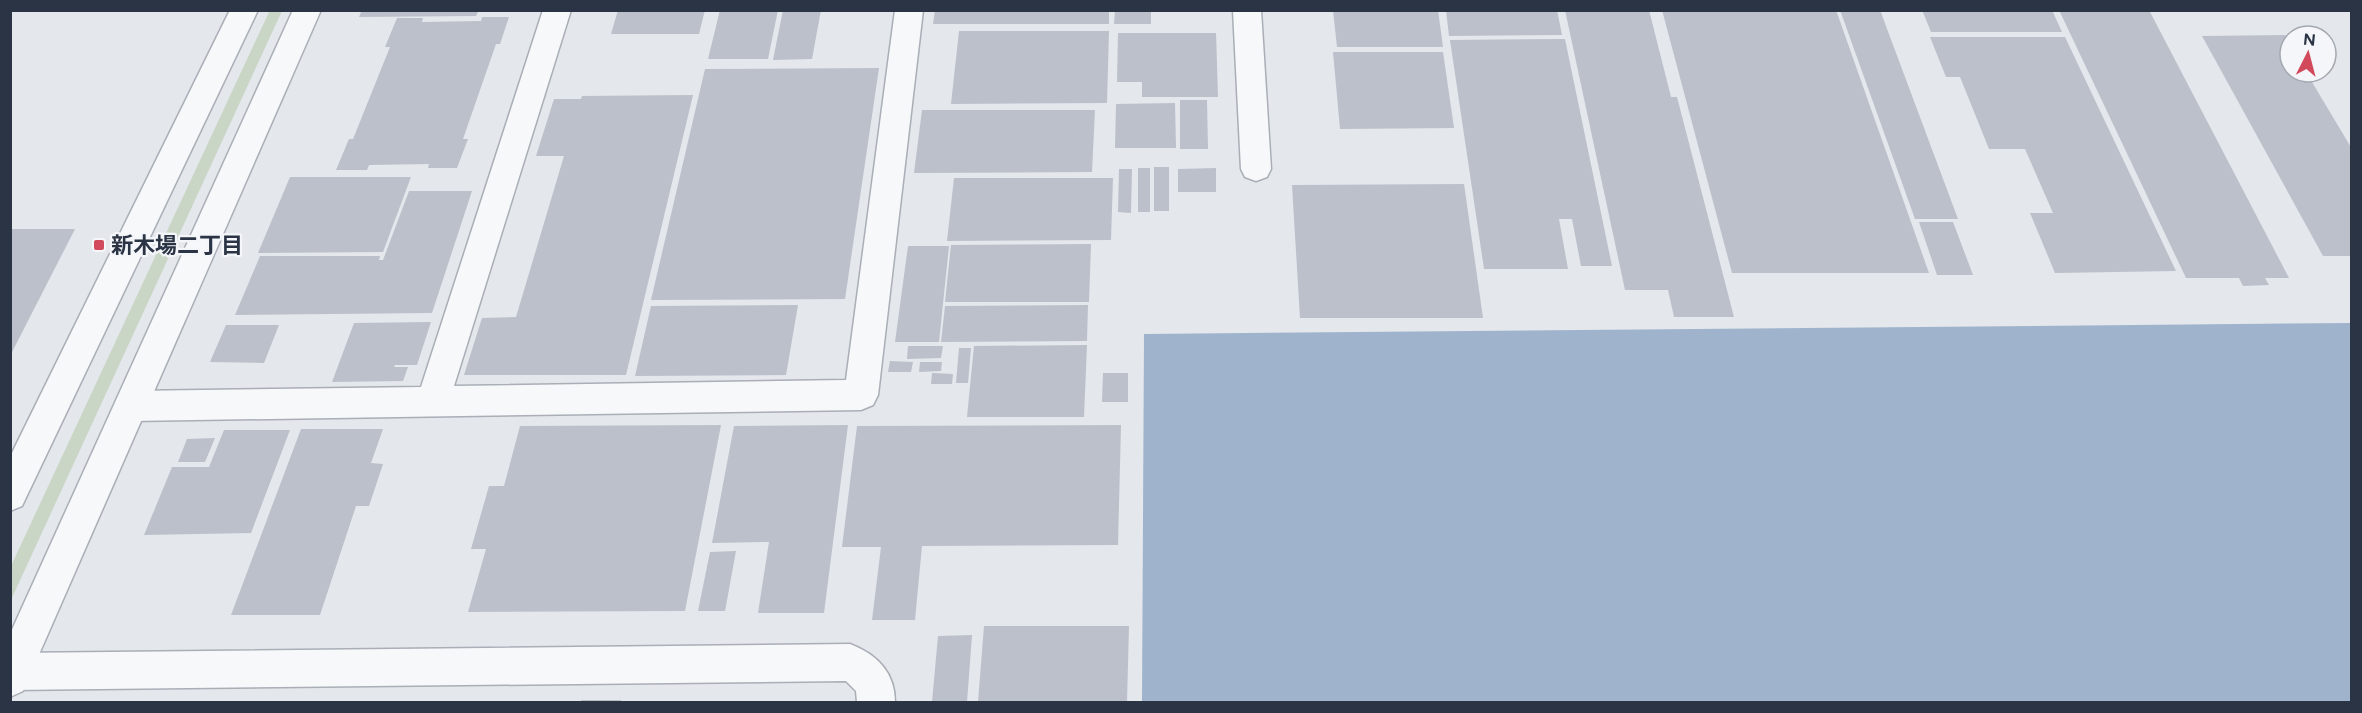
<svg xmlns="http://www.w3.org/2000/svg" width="2362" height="713" viewBox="0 0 2362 713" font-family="Figtree,'Noto Sans JP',sans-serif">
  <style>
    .green { fill: #c9d6c5 }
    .water { fill: #9fb4cc }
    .building { fill: #bbc0ca }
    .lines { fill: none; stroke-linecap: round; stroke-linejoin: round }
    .minor-casing { stroke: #a9aeb7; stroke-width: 3 }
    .tertiary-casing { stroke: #a9aeb7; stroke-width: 3 }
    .minor { fill: #f7f8fa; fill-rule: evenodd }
    .tertiary { fill: #f7f8fa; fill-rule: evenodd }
    .poi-dot { fill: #d1495b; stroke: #f4f6f9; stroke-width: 2 }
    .labels { text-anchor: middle; stroke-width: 4.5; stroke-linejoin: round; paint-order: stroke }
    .poi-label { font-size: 22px; font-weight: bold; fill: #2b3445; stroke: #f4f6f9; text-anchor: start }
  </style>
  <rect width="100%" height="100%" fill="#e4e7ec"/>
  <polygon class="green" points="270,10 282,11 11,600 11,566"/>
  <polygon class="water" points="2351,323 2351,702 1142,702 1144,334"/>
  <g class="building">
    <polygon points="362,10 479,10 476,16 359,17"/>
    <polygon points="618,10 705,10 699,34 611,34"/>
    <polygon points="720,10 778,10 768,59 708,59"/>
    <polygon points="783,10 821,10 812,59 773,60"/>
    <polygon points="935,10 1109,10 1109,24 933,24"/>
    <polygon points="1333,10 1438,10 1443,47 1337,47"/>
    <polygon points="1446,10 1557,10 1562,35 1449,36"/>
    <polygon points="1565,10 1649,10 1671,97 1677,97 1734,317 1674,317 1668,290 1625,290"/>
    <polygon points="1662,10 1836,10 1929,273 1732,273"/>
    <polygon points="1840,10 1880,10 1958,219 1915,219"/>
    <polygon points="1922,10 2052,10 2062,32 1931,32"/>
    <polygon points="2059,10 2149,10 2289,278 2265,278 2269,285 2243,286 2239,278 2186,278"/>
    <polygon points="1115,11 1151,11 1151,24 1114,24"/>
    <polygon points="482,17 509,17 500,44 496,44 463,139 468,139 457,168 428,168 429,164 369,165 367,170 336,170 349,139 353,139 390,47 385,47 397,18 423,18 422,22 481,21"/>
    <polygon points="959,31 1109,31 1107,103 951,104"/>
    <polygon points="1118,33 1216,33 1218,97 1142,97 1142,82 1117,82"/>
    <polygon points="2285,35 2290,44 2290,72 2306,72 2352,149 2352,256 2323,256 2202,36"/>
    <polygon points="1930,37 2065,37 2176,271 2055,273 2030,213 2053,213 2025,149 1989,149 1960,77 1946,77"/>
    <polygon points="1565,39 1612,266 1581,266 1572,219 1559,219 1568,269 1484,269 1450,40"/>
    <polygon points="1333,52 1443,52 1454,128 1340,129"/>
    <polygon points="879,68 845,299 651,300 705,69"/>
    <polygon points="693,95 626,375 464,375 482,318 516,317 564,156 536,156 554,99 581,99 582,96"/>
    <polygon points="1180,100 1207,100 1208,149 1180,149"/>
    <polygon points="1175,103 1176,148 1115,148 1116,104"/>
    <polygon points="922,110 1095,110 1092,172 914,173"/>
    <rect x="1154" y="167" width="15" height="44"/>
    <rect x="1138" y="168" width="12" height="44"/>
    <polygon points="1216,168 1216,192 1178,192 1178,169"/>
    <polygon points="1119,169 1132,169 1131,213 1118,212"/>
    <polygon points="290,177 411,177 383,252 258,253"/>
    <polygon points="954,178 1113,178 1111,240 947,241"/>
    <polygon points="1464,184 1483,318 1300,318 1292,185"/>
    <polygon points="409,191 472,191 432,313 235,315 260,256 380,256 379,260 383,260"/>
    <polygon points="1919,222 1953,222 1973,275 1937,275"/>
    <polygon points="10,229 75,229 10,356"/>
    <polygon points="1091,244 1089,302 945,302 951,245"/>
    <polygon points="908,246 949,246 939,342 895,342"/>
    <polygon points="798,305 786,375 635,376 651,306"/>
    <polygon points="1088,305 1087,341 941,342 945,306"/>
    <polygon points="431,322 417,365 395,365 394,367 408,367 403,381 332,382 354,323"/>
    <polygon points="226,325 279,325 264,363 210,362"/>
    <polygon points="1087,345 1084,417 967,417 974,346"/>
    <polygon points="908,346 943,346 941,358 907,359"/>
    <polygon points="959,348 971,348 968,383 956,383"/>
    <polygon points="890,361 913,362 911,372 888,372"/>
    <polygon points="920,362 942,362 941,371 919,372"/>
    <polygon points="932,373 953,374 952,384 931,384"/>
    <polygon points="1103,373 1128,373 1128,402 1102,402"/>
    <polygon points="721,425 685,611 468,612 486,549 471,549 489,486 504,486 520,426"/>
    <polygon points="848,425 824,613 758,613 769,542 712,543 734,426"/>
    <polygon points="1121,425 1118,545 922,546 915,620 872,620 881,547 842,547 857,426"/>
    <polygon points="301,429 383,429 371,463 383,464 369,506 356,506 320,615 231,615"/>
    <polygon points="224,430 290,430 251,533 144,535 172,467 209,467"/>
    <polygon points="215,438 205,462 178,462 187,439"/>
    <polygon points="736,551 725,611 698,611 710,552"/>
    <polygon points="984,626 1129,626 1127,702 978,702"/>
    <polygon points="972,635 967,702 932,702 938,636"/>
    <rect x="581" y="700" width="40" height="2"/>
  </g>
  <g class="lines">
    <defs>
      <g id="minor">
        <polygon points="543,10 571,10 454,386 846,380 895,10 923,10 878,395 873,405 861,410 131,421 119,417 114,406 119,395 131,391 421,387"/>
        <polygon points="1233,10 1261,10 1271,169 1267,177 1256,181 1245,177 1241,169"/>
        <path d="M850 644C876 654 895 672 895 702H857L856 691 846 681 10 690V654L13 653Z"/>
      </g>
      <g id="tertiary">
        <polygon points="230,10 258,10 22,506 10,511 10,457"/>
        <polygon points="293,10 321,10 23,691 10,697 10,634"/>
      </g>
    </defs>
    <use href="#minor" class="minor-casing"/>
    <use href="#tertiary" class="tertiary-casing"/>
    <use href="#minor" class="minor"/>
    <use href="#tertiary" class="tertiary"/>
  </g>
  <rect class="poi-dot" x="93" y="239" width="12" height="12" rx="3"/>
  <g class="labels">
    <g class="poi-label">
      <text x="111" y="253">新木場二丁目</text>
    </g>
  </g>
  <rect width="2362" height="713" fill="none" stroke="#2b3445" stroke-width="24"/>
  <g transform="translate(2308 54) rotate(6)"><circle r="28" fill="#f4f6f9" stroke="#a4a8b1" stroke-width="1.5"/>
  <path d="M0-4.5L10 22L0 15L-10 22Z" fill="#d1495b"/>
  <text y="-9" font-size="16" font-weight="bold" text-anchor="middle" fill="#2b3445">N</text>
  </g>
</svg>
